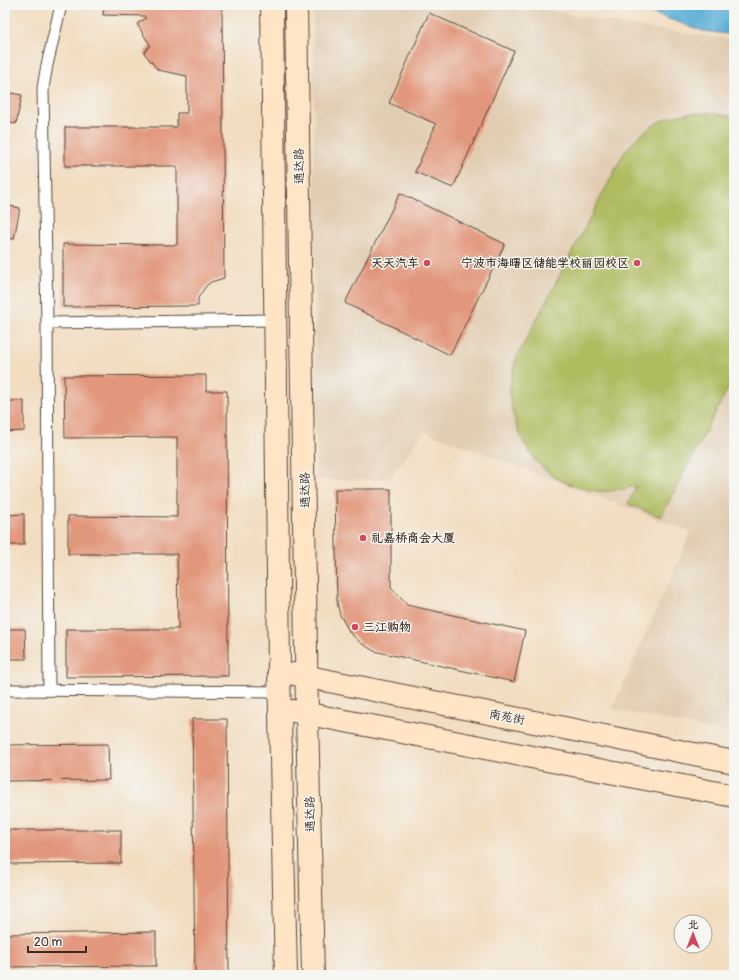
<svg xmlns="http://www.w3.org/2000/svg" width="739" height="980" viewBox="0 0 739 980" font-family="Pangolin,'LXGW WenKai TC',sans-serif">
  <style>
    .built { fill: #e2cdb2 }
    .green { fill: #aebb5e; stroke: #74723e }
    .water { fill: #5aafd6; stroke: #4a6c7a }
    .building { fill: #e2977c }
    .lines { fill: none; stroke-linecap: round; stroke-linejoin: round }
    .lane-casing { stroke: #564536; stroke-width: 13 }
    .secondary-casing { stroke: #564536; stroke-width: 24 }
    .lane { stroke: #fff; stroke-width: 11 }
    .secondary { stroke: #ffe4c6; stroke-width: 22 }
    .poi-dot { fill: #d1495b; stroke: #f6f6f2; stroke-width: 1.5 }
    .labels { text-anchor: middle; stroke-width: 3; stroke-linejoin: round; paint-order: stroke }
    .street-label { font-size: 12px; fill: #3b2a1e; stroke: #f6f6f2 }
    .poi-label { font-size: 12px; font-weight: bold; fill: #3b2a1e; stroke: #f6f6f2; text-anchor: end }
  </style>
  <rect width="100%" height="100%" fill="#f6f6f2"/>
  <filter id="ink" filterUnits="userSpaceOnUse"><feTurbulence type="fractalNoise" baseFrequency=".025" numOctaves="2"/><feDisplacementMap in="SourceGraphic" scale="8" xChannelSelector="R" yChannelSelector="G"/><feConvolveMatrix kernelMatrix="1 2 1 2 8 2 1 2 1" color-interpolation-filters="sRGB"/></filter>
  <filter id="wash" filterUnits="userSpaceOnUse"><feTurbulence type="fractalNoise" baseFrequency=".012" numOctaves="4" result="noise"/><feDisplacementMap in="SourceGraphic" scale="16" xChannelSelector="R" yChannelSelector="G"/><feGaussianBlur stdDeviation="0.9" result="paint"/><feColorMatrix in="noise" values="0 0 0 0 0 0 0 0 0 0 0 0 0 0 0 0 0 1.4 0 .05"/><feComposite in="paint" operator="in"/></filter>
  <g filter="url(#wash)">
    <rect width="100%" height="100%" fill="#f2ddc1"/>
    <polygon class="built" points="313,5 525,5 619,24 734,40 734,734 612,709 691,532 424,431 389,479 316,480"/>
    <path class="green" d="M690 113H714L734 117V377L661 517 628 504 636 486C623 489 610 492 597 491 581 489 561 483 549 473 527 457 512 423 510 396 509 383 513 370 517 357L624 153C635 139 651 124 668 118 675 115 683 115 690 113Z"/>
    <polygon class="water" points="618,5 734,5 734,35 703,31 643,10"/>
    <g id="blocks">
      <g class="building">
        <polygon points="5,5 14,5 6,10"/>
        <polygon points="104,5 222,5 224,278 211,282 206,286 198,298 198,306 63,307 63,244 177,245 177,166 65,166 65,127 177,127 177,113 187,113 187,76 158,70 144,53 150,45 137,24 146,18 144,16 103,15"/>
        <polygon points="429,13 514,51 453,188 415,172 436,124 389,103"/>
        <polygon points="5,92 22,95 16,124 5,122"/>
        <polygon points="400,193 505,244 450,355 345,303"/>
        <polygon points="5,205 20,208 14,239 5,238"/>
        <polygon points="206,375 206,391 227,391 228,676 66,677 66,629 178,629 177,554 68,554 68,516 177,517 177,437 65,438 64,376"/>
        <polygon points="5,401 24,401 24,431 5,432"/>
        <polygon points="335,489 391,489 391,587 407,605 525,631 514,682 374,651 361,643 350,633 340,615 337,602"/>
        <polygon points="24,514 24,545 5,545 5,515"/>
        <polygon points="5,629 25,629 26,659 5,659"/>
        <polygon points="192,719 227,719 229,975 195,975"/>
        <polygon points="108,744 109,780 5,781 5,745"/>
        <polygon points="5,830 121,830 121,863 5,864"/>
        <polygon points="156,932 156,966 5,967 5,934"/>
      </g>
    </g>
  </g>
  <g filter="url(#ink)">
    <use href="#blocks" fill-opacity="0" stroke="#564536" stroke-width="1"/>
    <g class="lines">
      <defs>
        <g id="lane">
          <polyline points="47,323 276,320"/>
          <polyline points="5,690 280,692"/>
          <polyline points="49,690 47,323 43,88 47,65 61,5"/>
        </g>
        <g id="secondary">
          <polyline points="272,5 279,671 286,975"/>
          <polyline points="296,5 307,714 313,975"/>
          <polyline points="294,674 734,762"/>
          <polyline points="293,711 734,796"/>
        </g>
      </defs>
      <use href="#lane" class="lane-casing"/>
      <use href="#secondary" class="secondary-casing"/>
      <use href="#lane" class="lane"/>
      <use href="#secondary" class="secondary"/>
    </g>
  </g>
  <g class="poi-dot">
    <circle cx="427" cy="263" r="4"/>
    <circle cx="637" cy="263" r="4"/>
    <circle cx="363" cy="538" r="4"/>
    <circle cx="355" cy="627" r="4"/>
  </g>
  <g class="labels">
    <g class="street-label">
      <text transform="translate(299 166) rotate(-91)" y="4">通达路</text>
      <text transform="translate(305 490) rotate(-91)" y="4">通达路</text>
      <text transform="translate(507 717) rotate(11)" y="4">南苑街</text>
      <text transform="translate(310 814) rotate(-91)" y="4">通达路</text>
    </g>
    <g class="poi-label">
      <text x="419" y="267">天天汽车</text>
      <text x="629" y="267">宁波市海曙区储能学校丽园校区</text>
      <text x="371" y="542" text-anchor="start">礼嘉桥商会大厦</text>
      <text x="363" y="631" text-anchor="start">三江购物</text>
    </g>
  </g>
  <rect width="739" height="980" fill="none" stroke="#f6f6f2" stroke-width="20"/>
  <g transform="translate(693 934)"><circle r="19" fill="#f6f6f2" stroke="#aba49d"/>
  <path d="M0-3L7 15L0 10L-7 15Z" fill="#d1495b"/>
  <text y="-6" font-size="11" font-weight="bold" text-anchor="middle" fill="#3b2a1e">北</text>
  </g>
  <path d="M28 946v6h58v-6" fill="none" stroke="#3b2a1e" stroke-width="2"/>
  <text x="34" y="946" font-size="12" fill="#3b2a1e" stroke="#f6f6f2" stroke-width="3" paint-order="stroke">20 m</text>
</svg>
